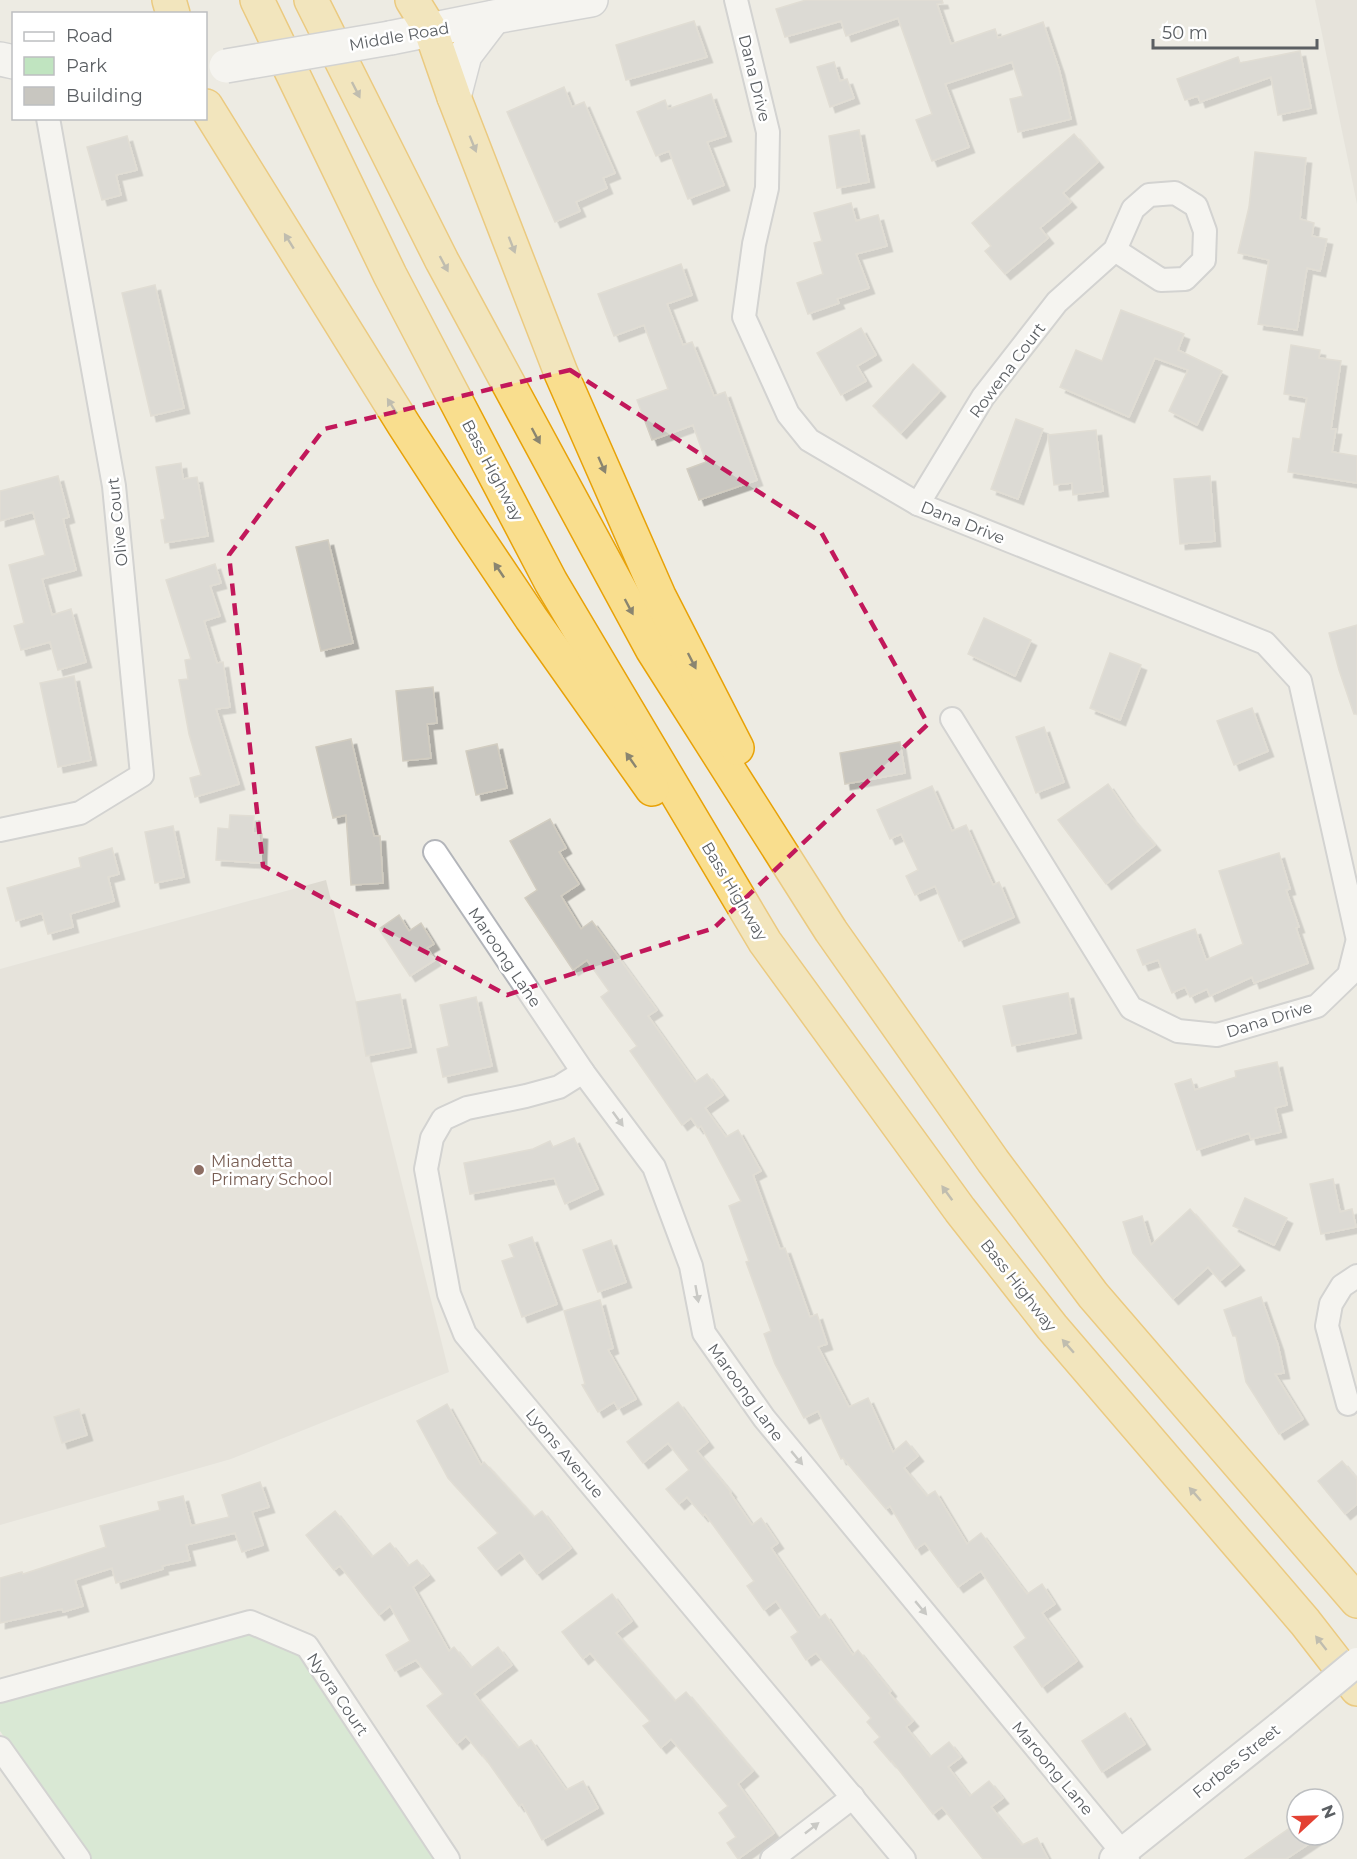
<svg xmlns="http://www.w3.org/2000/svg" width="1357" height="1859" viewBox="0 0 1357 1859" font-family="Montserrat,sans-serif">
  <style>
    .education { fill: #dddad1 }
    .green { fill: #c0e4c0 }
    .building { fill: #c8c6c0; stroke: #d2cdc1; stroke-width: 1.5; filter: url(#shadow) }
    .lines { fill: none; stroke-linecap: round; stroke-linejoin: round }
    .minor-casing { stroke: #b3b5ba; stroke-width: 26 }
    .tertiary-casing { stroke: #b3b5ba; stroke-width: 32 }
    .secondary-casing { stroke: #b4b7bd; stroke-width: 36 }
    .motorway-casing { stroke: #e8a208; stroke-width: 36 }
    .minor { stroke: #fff; stroke-width: 22 }
    .tertiary { stroke: #fff; stroke-width: 28 }
    .secondary { stroke: #fff; stroke-width: 33 }
    .motorway { stroke: #f9de8e; stroke-width: 33 }
    .tertiary-bridge-casing { stroke: #b3b5ba; stroke-width: 32; stroke-linecap: butt }
    .secondary-bridge-casing { stroke: #b4b7bd; stroke-width: 36; stroke-linecap: butt }
    .tertiary-bridge { stroke: #fff; stroke-width: 28 }
    .secondary-bridge { stroke: #fff; stroke-width: 33 }
    .oneway { fill: #8a8570 }
    .oneway2 { fill: #9d9fa1 }
    .marked { fill: none; stroke: #c2185b; stroke-width: 4.5; stroke-dasharray: 12 8; stroke-linejoin: round }
    .education-dot { fill: #8d6e63; stroke: #fff; stroke-width: 2 }
    .labels { text-anchor: middle; stroke-width: 5; stroke-linejoin: round; paint-order: stroke }
    .street-label { font-size: 16px; fill: #5b5f63; stroke: #fff }
    .education-label { font-size: 16px; fill: #785e54; stroke: #fff; text-anchor: start }
  </style>
  <defs>
    <filter id="shadow"><feDropShadow dx="5.5" dy="5.5" stdDeviation="0" flood-color="#0004"/></filter>
  </defs>
  <rect width="100%" height="100%" fill="#edebe3"/>
  <g class="education">
    <polygon points="1315,0 1357,0 1357,204"/>
    <polygon points="326,880 449,1372 231,1459 0,1525 0,969"/>
  </g>
  <polygon class="green" points="248,1632 304,1654 437,1859 89,1859 0,1731 0,1699"/>
  <g class="building">
    <polygon points="806,0 942,0 943,3 937,4 951,44 995,29 998,38 1043,22 1059,69 1071,119 1018,132 1010,99 1023,96 1012,62 945,84 969,147 932,161 916,120 932,114 898,18 846,36 841,21 785,37 776,9"/>
    <polygon points="694,21 707,57 626,80 616,45"/>
    <polygon points="1300,51 1311,108 1278,115 1271,77 1200,102 1198,96 1185,100 1177,79 1238,57 1240,63"/>
    <polygon points="834,62 840,81 847,79 854,98 830,107 817,67"/>
    <polygon points="564,87 572,107 584,102 615,173 603,178 607,188 576,202 580,211 555,222 507,112"/>
    <polygon points="711,94 726,136 707,142 724,185 688,199 669,151 656,156 637,112 665,100 668,109"/>
    <polygon points="859,130 869,182 837,188 829,136"/>
    <polygon points="1074,134 1098,162 1063,193 1071,202 1040,228 1048,238 1005,274 985,251 991,246 972,223"/>
    <polygon points="127,136 137,170 116,175 121,195 102,200 87,147"/>
    <polygon points="1255,152 1306,158 1300,219 1314,223 1312,236 1327,239 1320,271 1307,268 1297,330 1258,324 1269,260 1238,253 1249,207"/>
    <polygon points="851,203 856,221 878,215 887,246 856,254 869,288 837,299 839,303 808,314 797,283 823,274 814,243 822,241 814,213"/>
    <polygon points="681,264 692,295 667,304 683,345 692,342 714,396 725,392 757,480 699,500 687,469 706,462 693,425 652,440 637,400 668,389 644,325 614,336 598,294"/>
    <polygon points="155,285 184,408 151,416 122,293"/>
    <polygon points="1121,310 1184,334 1178,350 1222,371 1197,425 1169,411 1188,370 1155,358 1129,417 1060,387 1076,350 1102,361"/>
    <polygon points="861,328 876,355 857,366 866,381 841,395 817,353"/>
    <polygon points="1291,345 1320,350 1319,358 1341,361 1331,429 1336,429 1332,452 1357,456 1357,483 1288,472 1293,438 1300,439 1307,398 1284,394"/>
    <polygon points="913,364 940,391 901,433 873,406"/>
    <polygon points="1016,419 1043,429 1018,499 991,489"/>
    <polygon points="1096,430 1103,491 1073,495 1072,483 1054,485 1048,435"/>
    <polygon points="181,463 183,479 197,477 208,536 165,543 161,520 165,519 156,467"/>
    <polygon points="58,476 69,517 63,519 76,570 42,579 52,615 71,609 86,662 58,670 50,642 21,650 14,626 24,623 9,565 45,555 33,512 0,521 0,491"/>
    <polygon points="1210,476 1215,541 1180,544 1174,479"/>
    <polygon points="328,540 353,643 321,651 296,547"/>
    <polygon points="215,564 221,583 210,586 220,616 204,621 217,663 223,662 230,707 216,709 239,784 195,797 190,778 201,775 189,734 179,680 188,679 185,660 191,659 166,580"/>
    <polygon points="984,618 1031,640 1015,676 968,654"/>
    <polygon points="1357,625 1357,714 1354,714 1339,670 1329,633"/>
    <polygon points="1110,653 1141,665 1120,720 1090,708"/>
    <polygon points="74,676 91,760 58,767 40,683"/>
    <polygon points="433,687 437,723 427,724 431,758 403,761 396,691"/>
    <polygon points="1252,708 1268,751 1234,765 1217,721"/>
    <polygon points="1044,727 1064,782 1036,793 1016,737"/>
    <polygon points="351,739 374,836 380,836 383,883 351,885 346,815 333,818 316,747"/>
    <polygon points="900,742 905,773 845,784 840,753"/>
    <polygon points="497,744 507,788 476,795 466,751"/>
    <polygon points="1108,784 1131,817 1155,845 1106,884 1058,820"/>
    <polygon points="932,786 952,831 966,825 993,885 999,882 1014,917 959,941 935,886 915,895 906,876 918,870 901,834 890,839 877,810"/>
    <polygon points="230,815 254,816 253,833 262,834 261,863 216,860 218,828 229,829"/>
    <polygon points="550,819 566,848 559,852 579,884 561,896 581,929 592,921 657,1010 648,1016 695,1082 707,1074 723,1095 705,1108 726,1137 738,1130 761,1171 753,1175 780,1249 785,1248 810,1317 817,1314 827,1344 818,1347 849,1407 868,1398 893,1452 906,1441 918,1456 904,1468 927,1496 935,1491 967,1544 981,1533 1027,1594 1042,1584 1055,1604 1042,1613 1077,1661 1042,1687 1014,1647 1026,1638 981,1571 958,1587 925,1543 916,1549 890,1506 886,1509 843,1458 841,1459 818,1411 804,1418 775,1364 764,1334 771,1331 746,1262 749,1261 729,1206 741,1201 701,1126 698,1128 691,1118 682,1125 630,1051 637,1046 601,997 609,991 587,960 573,970 525,898 537,890 510,841"/>
    <polygon points="173,826 184,877 155,883 145,832"/>
    <polygon points="112,848 119,874 108,877 114,901 70,914 73,927 48,934 42,913 16,921 7,888 81,867 79,858"/>
    <polygon points="1279,853 1290,889 1286,890 1299,927 1296,928 1308,963 1254,983 1252,977 1210,996 1207,989 1190,997 1185,987 1172,993 1158,960 1143,965 1137,950 1195,929 1206,960 1243,944 1219,871"/>
    <polygon points="399,915 409,931 421,923 434,944 427,948 435,960 410,976 379,929"/>
    <polygon points="1068,993 1076,1033 1012,1046 1003,1006"/>
    <polygon points="400,994 411,1047 366,1056 356,1002"/>
    <polygon points="476,997 492,1066 443,1077 437,1049 449,1046 440,1005"/>
    <polygon points="1277,1062 1287,1105 1275,1108 1281,1132 1251,1139 1249,1133 1197,1150 1175,1084 1191,1079 1195,1090 1236,1077 1235,1071"/>
    <polygon points="574,1138 598,1189 565,1204 554,1178 470,1194 464,1163 533,1149 550,1141 553,1147"/>
    <polygon points="1333,1179 1340,1212 1352,1209 1356,1227 1321,1234 1310,1184"/>
    <polygon points="1245,1198 1287,1218 1274,1245 1233,1226"/>
    <polygon points="1190,1209 1239,1265 1220,1281 1208,1267 1173,1299 1133,1253 1123,1222 1142,1216 1151,1245"/>
    <polygon points="532,1237 557,1304 522,1317 502,1261 514,1257 509,1245"/>
    <polygon points="611,1240 626,1282 598,1292 583,1250"/>
    <polygon points="1261,1297 1278,1345 1284,1373 1275,1374 1303,1419 1279,1434 1246,1382 1236,1336 1233,1336 1224,1310"/>
    <polygon points="600,1300 613,1348 608,1350 636,1399 618,1409 614,1402 598,1412 582,1385 585,1384 564,1311"/>
    <polygon points="678,1402 708,1442 697,1451 731,1492 730,1493 752,1525 761,1518 778,1543 771,1548 819,1618 825,1614 853,1655 858,1650 891,1691 889,1693 913,1721 906,1727 930,1757 949,1742 961,1757 948,1767 970,1796 989,1781 1003,1798 991,1807 1022,1845 1037,1838 1048,1859 983,1859 942,1807 933,1814 892,1761 891,1762 874,1742 880,1737 867,1722 871,1718 816,1653 806,1660 791,1637 798,1632 776,1601 764,1610 747,1586 754,1581 705,1514 703,1516 687,1497 679,1504 666,1489 689,1470 668,1443 643,1463 627,1442"/>
    <polygon points="447,1404 481,1465 484,1462 534,1517 542,1511 571,1548 537,1574 520,1552 496,1570 478,1548 498,1533 448,1478 417,1421"/>
    <polygon points="79,1409 87,1435 62,1443 54,1417"/>
    <polygon points="1342,1461 1357,1479 1357,1504 1345,1514 1318,1481"/>
    <polygon points="260,1482 269,1507 252,1512 263,1545 242,1552 235,1533 186,1545 190,1560 162,1566 163,1569 116,1583 112,1568 75,1580 83,1606 63,1612 62,1609 0,1623 0,1578 22,1572 23,1574 106,1547 100,1526 160,1510 158,1502 183,1496 191,1526 229,1517 222,1495"/>
    <polygon points="335,1511 372,1557 390,1543 408,1566 417,1560 429,1575 413,1587 449,1651 454,1647 471,1668 498,1647 512,1665 474,1694 518,1748 531,1740 566,1790 583,1781 598,1808 542,1840 522,1804 519,1806 483,1755 482,1756 466,1736 457,1744 427,1706 443,1694 416,1660 395,1671 386,1655 410,1641 390,1606 379,1615 340,1566 334,1570 306,1535"/>
    <polygon points="612,1594 632,1621 616,1633 675,1701 686,1692 753,1771 738,1784 774,1833 738,1859 727,1843 736,1837 719,1813 728,1806 671,1739 661,1748 643,1726 650,1721 590,1653 583,1659 562,1632"/>
    <polygon points="1125,1713 1145,1744 1102,1772 1082,1741"/>
    <polygon points="1297,1823 1297,1835 1322,1835 1286,1859 1245,1859"/>
  </g>
  <g class="lines">
    <defs>
      <g id="minor">
        <polyline points="736,0 768,132 767,188 754,244 744,317 788,414 809,440 918,504 1265,643 1300,681 1357,936"/>
        <polyline points="918,504 983,397 1057,302 1115,250 1133,209 1149,195 1175,193 1196,206 1205,231 1204,260 1185,279 1161,280 1115,250"/>
        <polyline points="952,719 1131,1008 1178,1031 1217,1035 1317,1006 1349,975 1357,943"/>
        <polyline points="0,830 80,813 142,775 114,486 48,118"/>
        <polyline points="435,852 583,1072 654,1167 691,1266 704,1333 764,1418 1128,1859"/>
        <polyline points="583,1072 559,1087 526,1096 467,1108 443,1119 432,1138 426,1169 449,1294 465,1334 904,1859"/>
        <polyline points="1348,1404 1327,1326 1331,1304 1342,1286 1357,1276"/>
        <polyline points="0,1691 250,1622 307,1646 448,1859"/>
        <polyline points="0,1748 79,1859"/>
        <polyline points="772,1859 853,1797"/>
      </g>
      <polyline id="tertiary" points="1114,1859 1280,1726"/>
      <g id="secondary">
        <polyline points="390,38 494,17 591,0"/>
        <polyline points="0,59 14,62"/>
        <polyline points="454,97 465,55 494,17"/>
      </g>
      <g id="motorway">
        <polyline points="169,0 173,14"/>
        <polyline points="257,0 390,275 551,582 765,942 960,1210 1052,1327 1305,1622 1357,1689"/>
        <polyline points="311,0 442,261 652,649 831,931 993,1161 1093,1295 1357,1601"/>
        <polyline points="412,0 431,31 454,97 561,373 659,596 737,748"/>
        <polyline points="206,106 404,425 472,530 531,618 652,789"/>
      </g>
    </defs>
    <use href="#minor" class="minor-casing"/>
    <use href="#tertiary" class="tertiary-casing"/>
    <use href="#secondary" class="secondary-casing"/>
    <use href="#motorway" class="motorway-casing"/>
    <use href="#minor" class="minor"/>
    <use href="#tertiary" class="tertiary"/>
    <use href="#secondary" class="secondary"/>
    <use href="#motorway" class="motorway"/>
    <defs>
      <polyline id="tertiary-bridge" points="1280,1726 1357,1662"/>
      <polyline id="secondary-bridge" points="226,66 390,38"/>
    </defs>
    <use href="#tertiary-bridge" class="tertiary-bridge-casing"/>
    <use href="#secondary-bridge" class="secondary-bridge-casing"/>
    <use href="#tertiary-bridge" class="tertiary-bridge"/>
    <use href="#secondary-bridge" class="secondary-bridge"/>
  </g>
  <defs><path id="oneway-solid" d="M-6-.8H1V-3.2L6.5 0L1 3.2V.8H-6Z" transform="scale(1.5)"/></defs>
  <g class="oneway">
    <use href="#oneway-solid" transform="translate(356 90) rotate(63)"/>
    <use href="#oneway-solid" transform="translate(473 144) rotate(68)"/>
    <use href="#oneway-solid" transform="translate(289 241) rotate(-122)"/>
    <use href="#oneway-solid" transform="translate(512 245) rotate(69)"/>
    <use href="#oneway-solid" transform="translate(444 264) rotate(62)"/>
    <use href="#oneway-solid" transform="translate(392 406) rotate(-122)"/>
    <use href="#oneway-solid" transform="translate(536 436) rotate(62)"/>
    <use href="#oneway-solid" transform="translate(602 465) rotate(66)"/>
    <use href="#oneway-solid" transform="translate(499 570) rotate(-124)"/>
    <use href="#oneway-solid" transform="translate(629 607) rotate(62)"/>
    <use href="#oneway-solid" transform="translate(692 661) rotate(63)"/>
    <use href="#oneway-solid" transform="translate(631 760) rotate(-125)"/>
    <use href="#oneway-solid" transform="translate(947 1193) rotate(-126)"/>
    <use href="#oneway-solid" transform="translate(1068 1346) rotate(-131)"/>
    <use href="#oneway-solid" transform="translate(1195 1494) rotate(-131)"/>
    <use href="#oneway-solid" transform="translate(1321 1643) rotate(-128)"/>
  </g>
  <g class="oneway2">
    <use href="#oneway-solid" transform="translate(618 1119) rotate(54)"/>
    <use href="#oneway-solid" transform="translate(697 1294) rotate(80)"/>
    <use href="#oneway-solid" transform="translate(797 1458) rotate(50)"/>
    <use href="#oneway-solid" transform="translate(921 1608) rotate(50)"/>
    <use href="#oneway-solid" transform="translate(812 1828) rotate(-38)"/>
  </g>
  <path d="M0 0H1357V1859H0ZM570 370 821 532 928 724 714 928 507 995 263 866 229 555 324 429Z" fill="#edebe3" fill-opacity=".55" fill-rule="evenodd"/>
  <path class="marked" d="M570 370 821 532 928 724 714 928 507 995 263 866 229 555 324 429Z"/>
  <circle class="education-dot" cx="199" cy="1170" r="6"/>
  <g class="labels">
    <g class="street-label">
      <text transform="translate(399 36) rotate(-10)" y="6">Middle Road</text>
      <text transform="translate(755 78) rotate(76)" y="6">Dana Drive</text>
      <text transform="translate(1007 370) rotate(-53)" y="6">Rowena Court</text>
      <text transform="translate(493 470) rotate(62)" y="6">Bass Highway</text>
      <text transform="translate(117 522) rotate(-96)" y="6">Olive Court</text>
      <text transform="translate(963 522) rotate(22)" y="6">Dana Drive</text>
      <text transform="translate(735 891) rotate(59)" y="6">Bass Highway</text>
      <text transform="translate(505 957) rotate(56)" y="6">Maroong Lane</text>
      <text transform="translate(1269 1019) rotate(-17)" y="6">Dana Drive</text>
      <text transform="translate(1019 1285) rotate(52)" y="6">Bass Highway</text>
      <text transform="translate(746 1392) rotate(54)" y="6">Maroong Lane</text>
      <text transform="translate(565 1453) rotate(50)" y="6">Lyons Avenue</text>
      <text transform="translate(338 1694) rotate(56)" y="6">Nyora Court</text>
      <text transform="translate(1236 1761) rotate(-39)" y="6">Forbes Street</text>
      <text transform="translate(1053 1768) rotate(50)" y="6">Maroong Lane</text>
    </g>
    <g class="education-label">
      <text x="211" y="1167">Miandetta<tspan x="211" dy="18">Primary School</tspan></text>
    </g>
  </g>
  <rect x="12" y="12" width="195" height="108" fill="#ffffff" stroke="#bdbfc1" stroke-width="1.5"/>
  <rect x="24" y="32" width="30" height="9" fill="#ffffff" stroke="#bdbfc1" stroke-width="1.5"/>
  <text x="66" y="42" font-size="18" fill="#5b5f63">Road</text>
  <rect x="24" y="57" width="30" height="18" fill="#c0e4c0" stroke="#bdbfc1" stroke-width="1.5"/>
  <text x="66" y="72" font-size="18" fill="#5b5f63">Park</text>
  <rect x="24" y="87" width="30" height="18" fill="#c8c6c0" stroke="#bdbfc1" stroke-width="1.5"/>
  <text x="66" y="102" font-size="18" fill="#5b5f63">Building</text>
  <g transform="translate(1315 1817) rotate(68)"><circle r="28" fill="#ffffff" stroke="#bdbfc1" stroke-width="1.5"/>
  <path d="M0-4.5L10 22L0 15L-10 22Z" fill="#e34133"/>
  <text y="-9" font-size="16" font-weight="bold" text-anchor="middle" fill="#5b5f63">N</text>
  </g>
  <path d="M1153 39v9h164v-9" fill="none" stroke="#5b5f63" stroke-width="3"/>
  <text x="1162" y="39" font-size="18" fill="#5b5f63" stroke="#ffffff" stroke-width="4.5" paint-order="stroke">50 m</text>
</svg>
